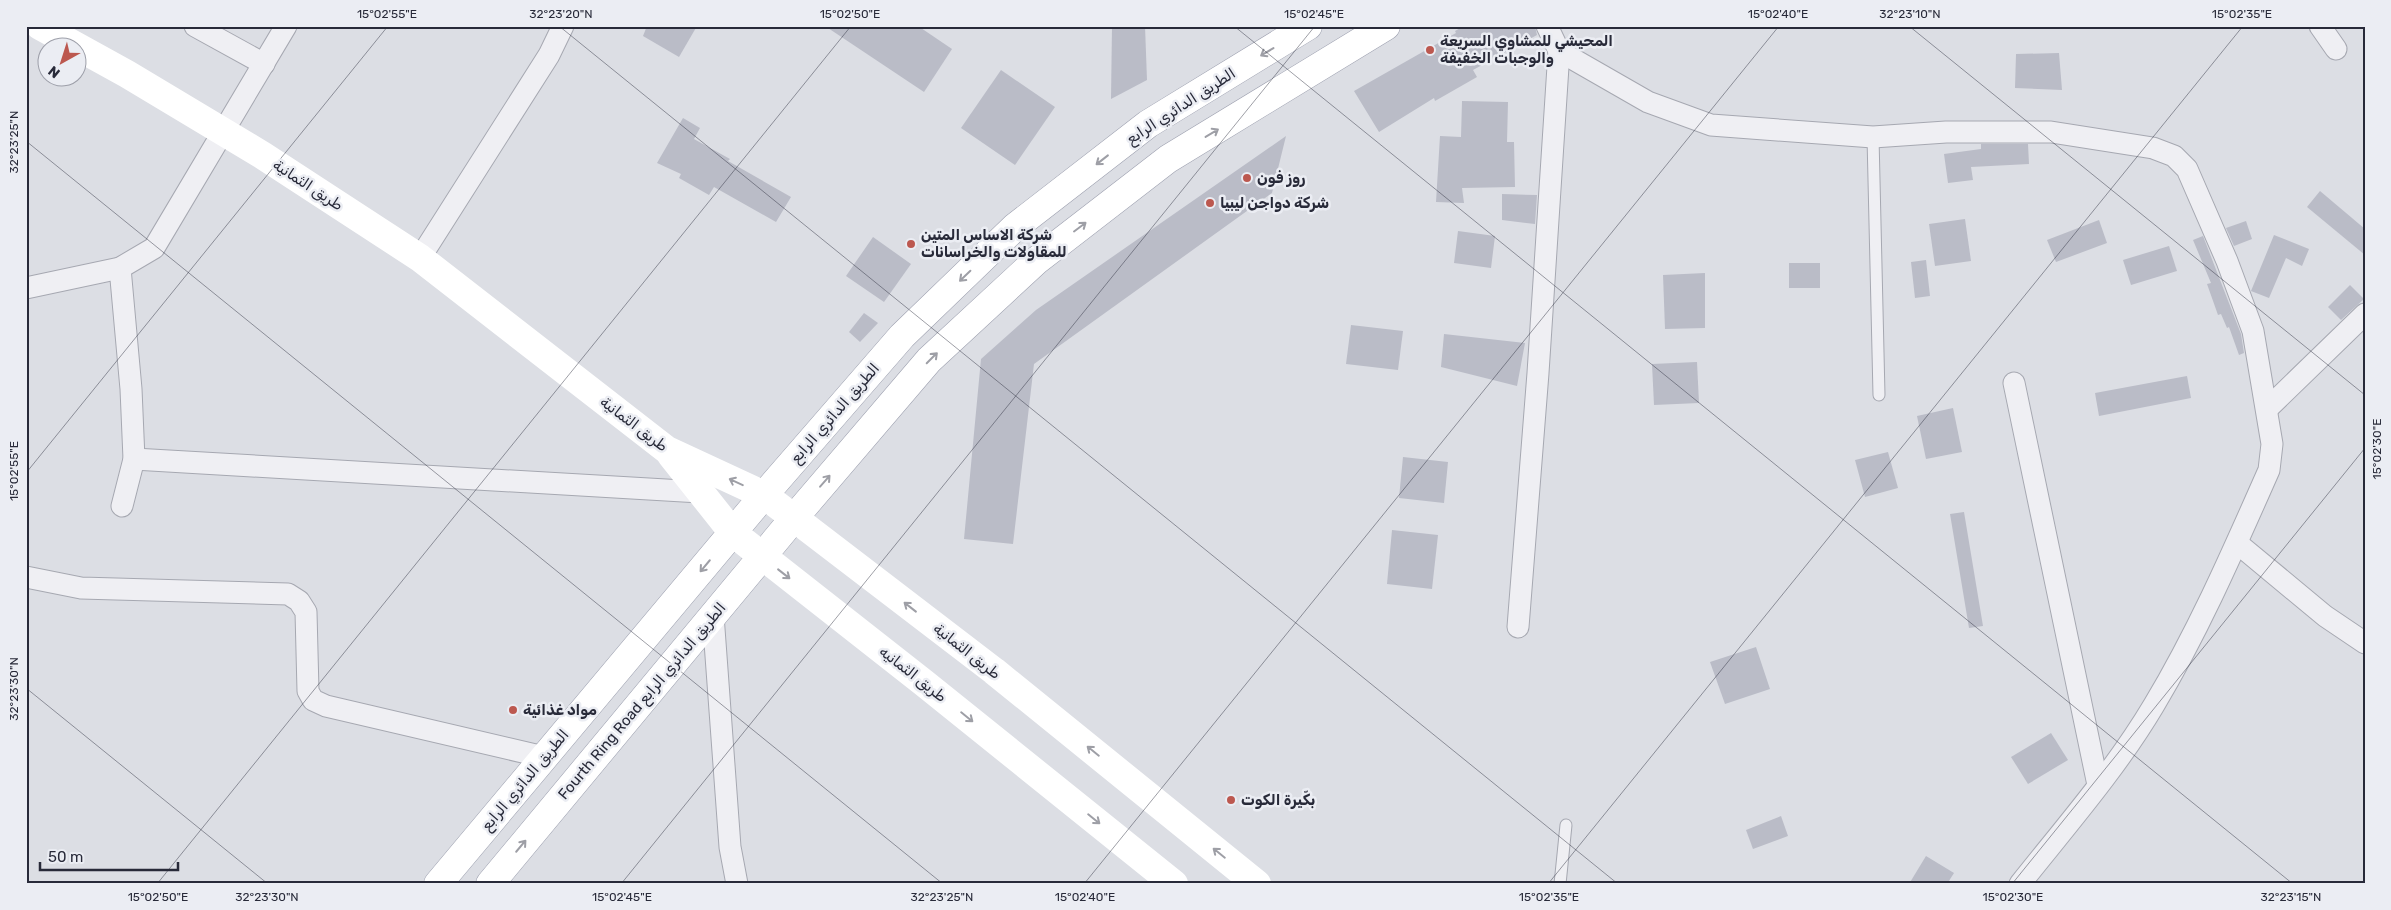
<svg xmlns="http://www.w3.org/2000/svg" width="2391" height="910" viewBox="0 0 2391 910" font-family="Rubik,Cairo,sans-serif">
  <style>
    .building { fill: #babcc7 }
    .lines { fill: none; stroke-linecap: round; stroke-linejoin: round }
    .lane-casing { stroke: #a6a8b1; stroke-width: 13 }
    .street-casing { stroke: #a6a8b1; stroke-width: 23 }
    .primary-casing { stroke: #9da0af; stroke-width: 29 }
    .lane { stroke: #efeff3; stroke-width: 11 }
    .street { stroke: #efeff3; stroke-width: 21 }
    .secondary { stroke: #fff; stroke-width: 28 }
    .primary { stroke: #fff; stroke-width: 28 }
    .oneway { stroke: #9e9fa6 }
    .ticks { fill: none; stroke: #282a39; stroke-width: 1; stroke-opacity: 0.45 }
    .poi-dot { fill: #bc584f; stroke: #ebedf3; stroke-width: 2 }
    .labels { text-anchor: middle; stroke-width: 5; stroke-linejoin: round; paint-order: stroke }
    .poi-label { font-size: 15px; font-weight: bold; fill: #282a39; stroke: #ebedf3; text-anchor: start }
    .street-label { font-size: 15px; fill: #282a39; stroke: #ebedf3 }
    .neatline { fill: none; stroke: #282a39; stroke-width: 2 }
    .ticks-label { font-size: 12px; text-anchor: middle; fill: #282a39 }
  </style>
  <rect width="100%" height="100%" fill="#dcdee4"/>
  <g class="building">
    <polygon points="647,26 697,26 679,57 643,36"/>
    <polygon points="825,26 918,26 952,49 924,92"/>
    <polygon points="1112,26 1145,26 1147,80 1111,99"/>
    <polygon points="1464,26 1535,26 1537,35 1473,70 1477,77 1435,101 1434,98 1379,132 1354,91 1456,33 1455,31"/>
    <polygon points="2059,53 2062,90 2015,88 2016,54"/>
    <polygon points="1001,70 1055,107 1015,165 961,128"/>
    <polygon points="1462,101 1508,102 1507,142 1514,142 1515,187 1462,188 1464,203 1436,202 1440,136 1461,137"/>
    <polygon points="683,118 700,128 694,139 730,159 728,161 791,197 776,222 714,187 709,195 679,178 681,174 657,163"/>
    <polygon points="1286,136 1272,193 1034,364 1013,544 964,539 981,359 1036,310"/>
    <polygon points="1981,144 2028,144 2029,164 1971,167 1973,180 1948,183 1944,154 1981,149"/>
    <polygon points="2320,191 2365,229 2365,255 2307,207"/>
    <polygon points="1502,194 1537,195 1535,224 1502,220"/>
    <polygon points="1965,219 1971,261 1935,266 1929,224"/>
    <polygon points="2099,220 2107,243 2056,262 2047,240"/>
    <polygon points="2246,221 2252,239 2234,246 2226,228"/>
    <polygon points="1458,231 1495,236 1491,268 1454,263"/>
    <polygon points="2274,235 2309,249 2302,266 2286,258 2269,298 2251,291"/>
    <polygon points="2203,236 2241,334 2244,353 2239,355 2229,327 2227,328 2221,314 2218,315 2207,284 2211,283 2193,240"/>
    <polygon points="873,237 911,264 884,302 846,276"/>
    <polygon points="2169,246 2177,271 2131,285 2123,260"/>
    <polygon points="1926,260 1930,296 1915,298 1911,262"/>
    <rect x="1789" y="263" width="31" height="25"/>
    <polygon points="1705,273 1705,328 1665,329 1663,275"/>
    <polygon points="2350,285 2364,299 2341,320 2328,307"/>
    <polygon points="864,313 878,323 860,342 849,332"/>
    <polygon points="1351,325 1403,331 1398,370 1346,364"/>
    <polygon points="1444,334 1525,343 1517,386 1441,367"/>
    <polygon points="1697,362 1699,403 1654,405 1652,364"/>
    <polygon points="2187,376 2191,398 2099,416 2095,393"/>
    <polygon points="1953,408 1962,452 1926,459 1917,416"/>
    <polygon points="1888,452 1898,488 1865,497 1855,460"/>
    <polygon points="1403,457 1448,462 1444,503 1399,498"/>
    <polygon points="1964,512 1983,626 1969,628 1950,514"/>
    <polygon points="1392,530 1438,535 1432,589 1387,584"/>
    <polygon points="1756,647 1770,689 1725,704 1710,662"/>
    <polygon points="2051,733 2068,760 2028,784 2011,757"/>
    <polygon points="1781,816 1788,836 1753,849 1746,830"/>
    <polygon points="1926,856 1954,873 1947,884 1909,884"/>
  </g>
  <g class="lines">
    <defs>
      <g id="lane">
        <polyline points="1873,137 1879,395"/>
        <polyline points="1560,884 1566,825"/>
      </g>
      <g id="street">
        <polyline points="195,26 264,64"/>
        <path d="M1547 26 1559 51 1648 102 1711 125 1873 137 1946 132H2051L2153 148 2174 156 2187 169 2227 261 2253 331 2272 444 2269 470C2234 549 2199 630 2154 705 2116 769 2066 826 2020 884"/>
        <polyline points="2320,26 2336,49"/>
        <polyline points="420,258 549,55 563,26"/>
        <polyline points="120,268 131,389 134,459 122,506"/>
        <polyline points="26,288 120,268 154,248 286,26"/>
        <polyline points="2014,383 2098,785"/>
        <polyline points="2267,409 2365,314"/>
        <polyline points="134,459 700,492"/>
        <polyline points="2237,543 2325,616 2365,643"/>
        <polyline points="26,577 81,588 288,594 299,601 306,612 308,691 313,700 326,706 544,757"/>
        <polyline points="713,615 730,847 737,884"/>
        <polyline points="1518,627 1538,373 1559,51"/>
      </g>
      <g id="primary">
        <polyline points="438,884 764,495 902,336 1015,227 1148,124 1308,26"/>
        <polyline points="490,884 794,518 929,360 1036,261 1168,159 1386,26"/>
      </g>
    </defs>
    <use href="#lane" class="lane-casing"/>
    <use href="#street" class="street-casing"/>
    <use href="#primary" class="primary-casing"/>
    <use href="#lane" class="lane"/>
    <use href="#street" class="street"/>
    <g class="secondary">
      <polyline points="40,26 127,74 262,155 420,258 667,450 764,495 994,671 1257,884"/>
      <polyline points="671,455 733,533 924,683 1174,884"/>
    </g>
    <use href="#primary" class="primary"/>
  </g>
  <defs><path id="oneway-shaft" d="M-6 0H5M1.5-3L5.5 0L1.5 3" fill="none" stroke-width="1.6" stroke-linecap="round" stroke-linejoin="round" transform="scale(1.25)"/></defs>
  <g class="oneway">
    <use href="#oneway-shaft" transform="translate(1267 52) rotate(149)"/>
    <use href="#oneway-shaft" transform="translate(1212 133) rotate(-31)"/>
    <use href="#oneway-shaft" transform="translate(1102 160) rotate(142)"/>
    <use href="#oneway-shaft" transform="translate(1080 227) rotate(-37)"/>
    <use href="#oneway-shaft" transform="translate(965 276) rotate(136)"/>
    <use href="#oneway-shaft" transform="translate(932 358) rotate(-45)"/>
    <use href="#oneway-shaft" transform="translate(825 481) rotate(-49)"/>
    <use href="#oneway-shaft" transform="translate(736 482) rotate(-155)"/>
    <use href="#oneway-shaft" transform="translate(705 566) rotate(130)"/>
    <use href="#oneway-shaft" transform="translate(784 574) rotate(38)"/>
    <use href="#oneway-shaft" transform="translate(910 607) rotate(-142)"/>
    <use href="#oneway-shaft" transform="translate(967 717) rotate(39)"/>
    <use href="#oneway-shaft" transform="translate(1093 751) rotate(-141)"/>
    <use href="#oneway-shaft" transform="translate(1094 819) rotate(39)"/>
    <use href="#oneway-shaft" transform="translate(521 846) rotate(-50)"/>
    <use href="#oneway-shaft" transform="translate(1219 853) rotate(-141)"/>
  </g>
  <path class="ticks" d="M559 26 1618 884M1234 26 2293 884M1909 26 2365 395M26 141 943 884M26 473 388 26M26 688 268 884M157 884 851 26M621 884 1315 26M1084 884 1779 26M1548 884 2243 26M2012 884 2365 448"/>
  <g class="poi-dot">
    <circle cx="1430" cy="50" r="5"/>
    <circle cx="1247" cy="178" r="5"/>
    <circle cx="1210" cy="203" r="5"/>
    <circle cx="911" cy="244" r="5"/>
    <circle cx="513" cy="710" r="5"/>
    <circle cx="1231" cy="800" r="5"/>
  </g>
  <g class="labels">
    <g class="poi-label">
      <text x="1440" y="46">المحيشي للمشاوي السريعة<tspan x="1440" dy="17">والوجبات الخفيفة</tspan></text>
      <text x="1257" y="183">روز فون</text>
      <text x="1220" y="208">شركة دواجن ليبيا</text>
      <text x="921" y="240">شركة الاساس المتين<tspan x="921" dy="17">للمقاولات والخراسانات</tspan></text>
      <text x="523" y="715">مواد غذائية</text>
      <text x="1241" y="805">بكّيرة الكوت</text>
    </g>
    <g class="street-label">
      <text transform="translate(1181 106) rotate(-33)" y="5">الطريق الدائري الرابع</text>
      <text transform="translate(308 185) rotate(33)" y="5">طريق الثمانية</text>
      <text transform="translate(835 413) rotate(-49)" y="5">الطريق الدائري الرابع</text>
      <text transform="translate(634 424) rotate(37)" y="5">طريق الثمانية</text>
      <text transform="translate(967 651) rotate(38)" y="5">طريق الثمانية</text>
      <text transform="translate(913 674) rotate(38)" y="5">طريق الثمانيه</text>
      <text transform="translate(642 701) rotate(-50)" y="5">Fourth Ring Road الطريق الدائري الرابع</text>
      <text transform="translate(525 780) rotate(-50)" y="5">الطريق الدائري الرابع</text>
    </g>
  </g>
  <rect width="2391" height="910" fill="none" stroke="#ebedf3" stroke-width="55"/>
  <g transform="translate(62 62) rotate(219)"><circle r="24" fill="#ebedf3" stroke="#9d9fa9"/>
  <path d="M0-4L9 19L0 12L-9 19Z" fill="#bc584f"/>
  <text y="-8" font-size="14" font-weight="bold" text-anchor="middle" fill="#282a39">N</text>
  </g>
  <path d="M40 862v8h138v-8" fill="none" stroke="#282a39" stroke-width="2.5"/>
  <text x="48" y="862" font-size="15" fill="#282a39" stroke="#ebedf3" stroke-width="4" paint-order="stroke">50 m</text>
  <rect x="28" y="28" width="2336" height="854" class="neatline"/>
  <g class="ticks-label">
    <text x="387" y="18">15°02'55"E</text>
    <text x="561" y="18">32°23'20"N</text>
    <text x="850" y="18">15°02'50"E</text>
    <text x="1314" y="18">15°02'45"E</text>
    <text x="1778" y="18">15°02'40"E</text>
    <text x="1910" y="18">32°23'10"N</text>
    <text x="2242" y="18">15°02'35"E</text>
    <text transform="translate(14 142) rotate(-90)" y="4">32°23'25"N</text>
    <text transform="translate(2377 449) rotate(-90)" y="4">15°02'30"E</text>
    <text transform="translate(14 471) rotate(-90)" y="4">15°02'55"E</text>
    <text transform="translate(14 689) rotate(-90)" y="4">32°23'30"N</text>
    <text x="158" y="901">15°02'50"E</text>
    <text x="267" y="901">32°23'30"N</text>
    <text x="622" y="901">15°02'45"E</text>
    <text x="942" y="901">32°23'25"N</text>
    <text x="1085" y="901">15°02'40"E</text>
    <text x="1549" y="901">15°02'35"E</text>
    <text x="2013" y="901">15°02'30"E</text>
    <text x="2291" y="901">32°23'15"N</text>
  </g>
</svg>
